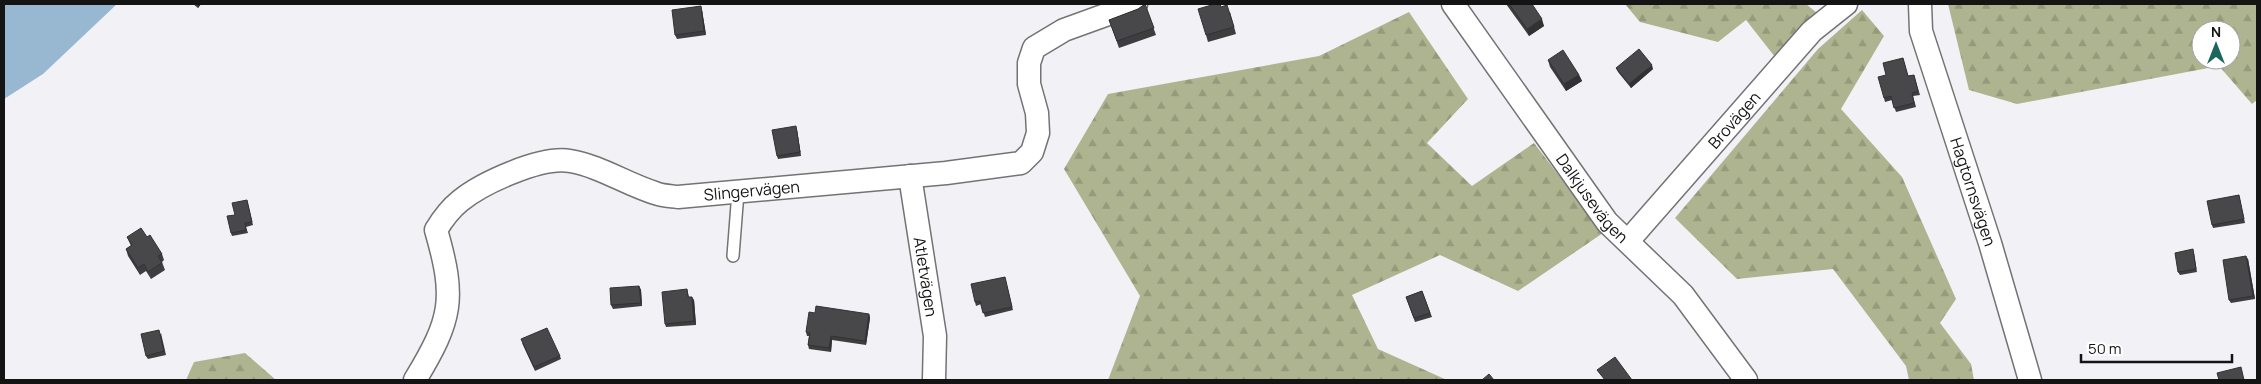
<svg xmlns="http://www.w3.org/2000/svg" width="2261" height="384" viewBox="0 0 2261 384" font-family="Manrope,sans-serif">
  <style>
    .forest { fill: url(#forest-firs); fill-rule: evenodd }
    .water { fill: #98b7d0 }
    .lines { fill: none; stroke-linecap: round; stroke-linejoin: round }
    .service-casing { stroke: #737376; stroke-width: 14 }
    .minor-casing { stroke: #737376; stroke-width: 25 }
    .service { stroke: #fff; stroke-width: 11 }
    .minor { stroke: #fff; stroke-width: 22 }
    .wall { fill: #3e3e40 }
    .shaded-wall { fill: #323234 }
    .building { fill: #48484b; stroke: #323234 }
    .labels { text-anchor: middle; stroke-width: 5; stroke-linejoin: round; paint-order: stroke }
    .street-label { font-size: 16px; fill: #141415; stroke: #fff }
  </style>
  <defs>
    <pattern id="forest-firs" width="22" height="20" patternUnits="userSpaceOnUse" patternTransform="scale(1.25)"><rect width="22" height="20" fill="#afb490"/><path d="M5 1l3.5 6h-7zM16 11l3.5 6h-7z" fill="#969a7b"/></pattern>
  </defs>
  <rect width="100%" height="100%" fill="#f2f2f6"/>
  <g class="forest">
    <polygon points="1625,4 1806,4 1817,13 1775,57 1746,20 1718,42 1640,22"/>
    <path d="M1948 4H2257V100L2252 104 2219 66 2017 104 1969 90ZM2201 30H2231V60H2201Z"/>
    <polygon points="1862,10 1884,36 1841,109 1902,177 1956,299 1940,323 1971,364 1974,380 1909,380 1906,366 1833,269 1737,279 1675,218 1818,49"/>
    <polygon points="1409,12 1468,99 1427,143 1472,186 1534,143 1603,233 1518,291 1440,255 1352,295 1378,349 1447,380 1108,380 1140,296 1064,169 1108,94 1319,56"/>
    <polygon points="245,353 276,380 186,380 194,362"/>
  </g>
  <polygon class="water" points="4,4 117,4 43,74 4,99"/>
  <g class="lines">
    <defs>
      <polyline id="service" points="733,256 738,192"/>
      <g id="minor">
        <path id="s1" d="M1453 4 1607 222 1683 295 1746 380"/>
        <path id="s2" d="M1920 4 1921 31 1990 243 2030 380"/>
        <path id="s3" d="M910 176 935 336 934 380"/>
        <path id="s4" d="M1628 241 1812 31 1846 4"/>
        <path id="s5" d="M415 380C452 319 456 299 436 230 442 220 450 209 460 201 482 183 541 156 570 161 600 166 626 184 655 193 662 196 671 196 678 197L946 173 1021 163 1032 152 1038 133 1037 113 1029 84V63L1034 48 1064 30 1136 4"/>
      </g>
    </defs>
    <use href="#service" class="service-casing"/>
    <use href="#minor" class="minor-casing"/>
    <use href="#service" class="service"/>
    <use href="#minor" class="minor"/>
  </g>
  <g class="wall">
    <polygon points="193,4 201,4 198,8"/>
    <polygon points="1145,4 1156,35 1119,48 1109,20 1138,9"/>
    <polygon points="1506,4 1532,4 1544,26 1529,36"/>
    <polygon points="702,10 706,35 677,39 675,35"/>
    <polygon points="1230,12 1236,34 1208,42 1206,35"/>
    <polygon points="1903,58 1908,76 1914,75 1920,95 1913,96 1916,107 1896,112 1892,100 1885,102 1884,98 1886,75"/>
    <polygon points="1548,60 1579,75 1582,81 1566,91 1550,67"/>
    <polygon points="1616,68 1653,69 1631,88 1618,72"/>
    <polygon points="797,130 801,156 778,159 777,156"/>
    <polygon points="2239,195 2245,223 2213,228 2212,225"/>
    <polygon points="247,200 253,225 246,227 248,233 232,236 231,233 235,215"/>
    <polygon points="127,237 147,237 162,254 164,260 162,262 165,270 151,279 146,271 140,275 128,256 126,249 131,246"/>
    <polygon points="2194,253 2197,272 2180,275 2178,272"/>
    <polygon points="2248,259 2255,299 2231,303 2229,300"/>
    <polygon points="1005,277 1013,310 985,317 981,304 976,306 975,302"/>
    <polygon points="639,286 641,290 642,306 613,309 611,305"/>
    <polygon points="687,289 689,297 694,300 696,325 666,327 665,324"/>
    <polygon points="1422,291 1432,317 1415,322 1406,297"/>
    <polygon points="815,313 869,314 870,318 866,345 832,340 831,352 809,349 808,345 809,336 807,336 806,332"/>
    <polygon points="161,333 166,355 148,359 146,356"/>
    <polygon points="522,343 560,356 561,359 535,371"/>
  </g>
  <g class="shaded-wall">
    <polygon points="197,4 201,4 198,8"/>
    <polygon points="701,6 702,10 706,35 704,31"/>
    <polygon points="1542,19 1544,26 1529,36 1527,29"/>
    <polygon points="1652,65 1653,69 1631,88 1629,84"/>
    <polygon points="1579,75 1582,81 1566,91 1564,84"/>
    <polygon points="796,126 797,130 801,156 800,152"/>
    <polygon points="2246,256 2248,259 2255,299 2253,296"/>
    <polygon points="639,286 641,290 642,306 641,303"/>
    <polygon points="692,297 694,300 696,325 694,321"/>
    <polygon points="869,314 870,318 866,345 865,341"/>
    <polygon points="831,336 832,340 831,352 829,348"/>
  </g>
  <g class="building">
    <polygon points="1145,4 1154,28 1117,41 1109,20 1138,9"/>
    <polygon points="1215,4 1220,4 1221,7 1227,5 1234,27 1206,35 1198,9"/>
    <polygon points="1509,4 1532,4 1542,19 1527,29"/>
    <polygon points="701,6 704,31 675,35 672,10"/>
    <polygon points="1639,49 1652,65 1629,84 1616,68"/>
    <polygon points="1563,50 1579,75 1564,84 1548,60"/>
    <polygon points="1903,58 1908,76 1914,75 1918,91 1912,93 1914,103 1894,108 1891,96 1884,98 1878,77 1886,75 1883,63"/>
    <polygon points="796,126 800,152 777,156 772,130"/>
    <polygon points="2239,195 2244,219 2212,225 2207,201"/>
    <polygon points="247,200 252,222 245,223 246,230 231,233 227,216 235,215 232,203"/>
    <polygon points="141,228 147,237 150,235 162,254 158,256 162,263 148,272 144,264 138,268 126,249 132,245 127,237"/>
    <polygon points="2193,249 2196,269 2178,272 2175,253"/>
    <polygon points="2246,256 2253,296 2229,300 2223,260"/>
    <polygon points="1005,277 1012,307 983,313 980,301 975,302 971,284"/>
    <polygon points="639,286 641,303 611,305 610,288"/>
    <polygon points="687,289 688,297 692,297 694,321 665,324 662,292"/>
    <polygon points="1422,291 1430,313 1414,318 1406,297"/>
    <polygon points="816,306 869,314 865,341 831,336 829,348 808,345 810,333 806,332 809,312 815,313"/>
    <polygon points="547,328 560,356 534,367 521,339"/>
    <polygon points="159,330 164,351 146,356 141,334"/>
    <polygon points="1615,357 1632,380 1605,380 1597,370"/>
    <polygon points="2241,367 2244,380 2219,380 2217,373"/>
    <polygon points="1489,374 1494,380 1482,380"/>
  </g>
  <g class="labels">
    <g class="street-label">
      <text dy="6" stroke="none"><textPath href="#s4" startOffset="161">Brovägen</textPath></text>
      <text dy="6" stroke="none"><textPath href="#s5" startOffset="504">Slingervägen</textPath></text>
      <text dy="6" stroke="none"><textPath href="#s2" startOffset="196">Hagtornsvägen</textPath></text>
      <text dy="6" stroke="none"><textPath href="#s1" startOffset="239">Dalkjusevägen</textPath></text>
      <text dy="6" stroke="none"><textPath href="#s3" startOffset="102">Atletvägen</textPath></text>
    </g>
  </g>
  <rect width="2261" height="384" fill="none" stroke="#141415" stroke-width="10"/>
  <g transform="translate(2216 45)"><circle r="24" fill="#ffffff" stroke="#a1a1a1"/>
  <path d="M0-4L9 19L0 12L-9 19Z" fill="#1c665d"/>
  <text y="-8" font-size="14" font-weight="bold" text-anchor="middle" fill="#141415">N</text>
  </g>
  <path d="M2081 354v8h151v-8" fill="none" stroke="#141415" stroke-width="2.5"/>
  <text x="2088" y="354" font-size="15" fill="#141415" stroke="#ffffff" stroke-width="4" paint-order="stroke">50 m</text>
</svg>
